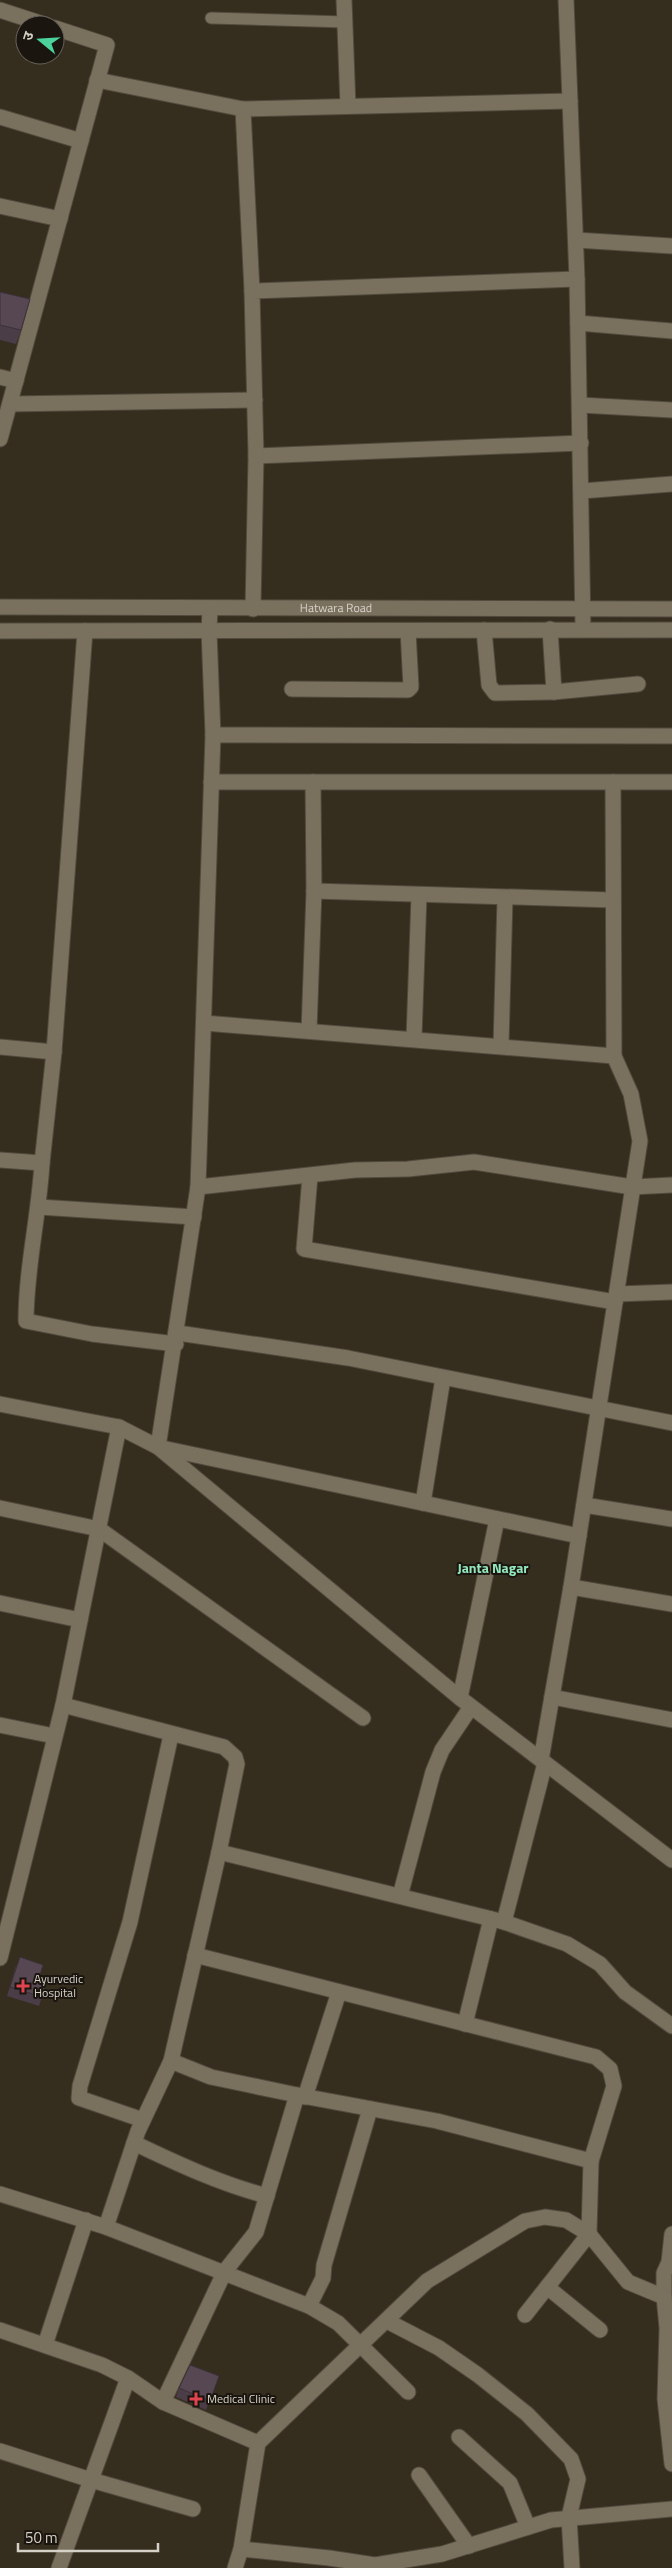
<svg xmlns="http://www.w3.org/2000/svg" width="672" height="2568" viewBox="0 0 672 2568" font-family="'Titillium Web','Noto Sans Devanagari',sans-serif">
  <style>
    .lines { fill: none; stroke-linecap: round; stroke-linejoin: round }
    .service-casing { stroke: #514a3d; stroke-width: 13 }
    .minor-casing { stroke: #514a3d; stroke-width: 17 }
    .tertiary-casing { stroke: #514a3d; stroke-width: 17 }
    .service { stroke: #79705e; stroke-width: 11 }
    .minor { stroke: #79705e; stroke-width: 15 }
    .tertiary { stroke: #79705e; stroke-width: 15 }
    .wall { fill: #4a3d47 }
    .building { fill: #564753; stroke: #3c323a }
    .health-dot { fill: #e0444e; stroke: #1a160f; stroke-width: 2 }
    .labels { text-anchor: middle; stroke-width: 4; stroke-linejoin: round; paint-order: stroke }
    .street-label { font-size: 12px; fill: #d6d1c7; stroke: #1a160f }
    .poi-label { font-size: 12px; fill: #d6d1c7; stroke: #1a160f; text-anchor: start }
    .neighbourhood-label { font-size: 14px; font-weight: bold; fill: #93e6bd; stroke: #1a160f }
  </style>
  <rect width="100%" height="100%" fill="#352d1e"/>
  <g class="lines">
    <defs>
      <polyline id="service" points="211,18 345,22"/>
      <g id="minor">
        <polyline points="344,0 348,106"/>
        <polyline points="566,0 577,279 583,629"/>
        <polyline points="0,10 46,25"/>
        <polyline points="97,80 243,109 570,101"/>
        <polyline points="243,109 252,291"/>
        <polyline points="0,117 81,141"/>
        <polyline points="0,206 60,219"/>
        <polyline points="576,240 672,246"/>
        <polyline points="578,323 672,331"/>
        <polyline points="0,377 16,381"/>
        <polyline points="10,404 255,400"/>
        <polyline points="580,405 672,410"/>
        <polyline points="0,439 107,45 55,28"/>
        <polyline points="256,456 581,443"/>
        <polyline points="582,491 672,484"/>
        <polyline points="253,609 256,456 252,291 577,279"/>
        <polyline points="550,629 554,692"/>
        <polyline points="484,630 489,685 495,693 554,692 638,684"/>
        <polyline points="292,689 408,690 411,687 408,631"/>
        <polyline points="213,735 672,736"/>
        <polyline points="211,782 672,782"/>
        <polyline points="314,891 612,900"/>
        <polyline points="204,1023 614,1056"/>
        <polyline points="309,1031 314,891 313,782"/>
        <polyline points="414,1038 419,895"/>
        <polyline points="501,1046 505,898"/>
        <polyline points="0,1047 54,1052"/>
        <polyline points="0,1160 42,1163 54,1052 85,631"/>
        <path d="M42 1163C39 1216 26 1268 26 1321L92 1334 176 1344"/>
        <polyline points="310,1176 304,1249 615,1302"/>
        <polyline points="198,1187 355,1170 408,1169 474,1162 632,1187 672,1185"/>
        <polyline points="39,1207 194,1217"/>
        <polyline points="617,1294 672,1292"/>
        <polyline points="178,1333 348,1358 672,1423"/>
        <polyline points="0,1404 119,1427 158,1447 460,1698 672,1860"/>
        <polyline points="158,1447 198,1187 213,735 209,631 210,609"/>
        <polyline points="162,1448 579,1536"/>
        <polyline points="423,1503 443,1378"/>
        <polyline points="584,1505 672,1519"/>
        <polyline points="0,1508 99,1529 363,1718"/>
        <polyline points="571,1587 672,1604"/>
        <polyline points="0,1603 80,1620"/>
        <polyline points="552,1697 672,1720"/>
        <polyline points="460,1698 497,1519"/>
        <polyline points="63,1705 224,1747 235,1757 237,1764 219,1852 504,1922 567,1944 600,1964 625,1992 672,2026"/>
        <polyline points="0,1725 54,1736"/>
        <polyline points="541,1760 571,1587 640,1141 631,1094 614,1056 613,782"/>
        <polyline points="400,1896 433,1772 442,1750 471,1707"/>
        <polyline points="504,1922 545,1763"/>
        <polyline points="195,1955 596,2057 610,2069 614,2086 591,2161 437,2121 297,2095"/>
        <polyline points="0,1958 63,1705 119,1427"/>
        <polyline points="465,2024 491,1919"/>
        <polyline points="305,2097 339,1992"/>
        <polyline points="143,2120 79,2098 80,2086 130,1922 171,1735"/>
        <path d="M134 2143C178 2164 221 2184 267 2196"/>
        <polyline points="0,2194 106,2227 309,2306 338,2323 408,2392"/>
        <polyline points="106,2227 138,2131 171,2061 219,1852"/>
        <polyline points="672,2234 669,2262 664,2273 664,2297 667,2328 665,2399 672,2464"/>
        <polyline points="547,2287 600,2330"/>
        <polyline points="309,2306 323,2278 324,2265 370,2109"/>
        <polyline points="525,2315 589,2234 591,2161"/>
        <polyline points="387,2321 439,2348 478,2375 527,2414 571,2459 578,2479 569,2517 572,2568"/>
        <polyline points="0,2330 102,2365 128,2378 163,2402 225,2271 256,2232 297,2095 211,2077 171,2061"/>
        <polyline points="45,2345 86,2220"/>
        <polyline points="163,2402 258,2443"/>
        <polyline points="459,2437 510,2483 528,2527"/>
        <polyline points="0,2451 91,2480 193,2509"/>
        <polyline points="419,2475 469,2546"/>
        <polyline points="241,2549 329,2558 375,2565 442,2554 551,2520 672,2509"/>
        <polyline points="59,2568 128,2378"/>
        <polyline points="235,2568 241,2549 258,2443 427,2281 525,2221 545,2217 566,2220 589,2234 628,2282 664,2297"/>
      </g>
      <g id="tertiary">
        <path id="s1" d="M0 607 672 609"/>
        <polyline points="0,631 672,630"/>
      </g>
    </defs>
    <use href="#service" class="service-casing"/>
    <use href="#minor" class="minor-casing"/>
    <use href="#tertiary" class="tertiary-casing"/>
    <use href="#service" class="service"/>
    <use href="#minor" class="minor"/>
    <use href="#tertiary" class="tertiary"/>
  </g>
  <g class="wall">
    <polygon points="0,292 21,330 16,344 0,340"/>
    <polygon points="16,1966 39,1978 47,1981 39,2006 7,1996"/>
    <polygon points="219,2376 206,2410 176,2397 179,2388"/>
  </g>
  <g class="building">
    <polygon points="0,292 30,299 21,330 0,325"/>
    <polygon points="20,1957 43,1965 39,1978 47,1981 42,1997 10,1987"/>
    <polygon points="190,2365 219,2376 210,2401 179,2388"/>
  </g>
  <g class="health-dot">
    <path d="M20.5 1978.5h5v5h5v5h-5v5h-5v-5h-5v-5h5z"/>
    <path d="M193.5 2391.5h5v5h5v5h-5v5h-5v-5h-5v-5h5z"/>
  </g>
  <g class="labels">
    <g class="street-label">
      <text dy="4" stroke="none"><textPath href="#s1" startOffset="336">Hatwara Road</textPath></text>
    </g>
    <g class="poi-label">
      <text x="34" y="1983">Ayurvedic<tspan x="34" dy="14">Hospital</tspan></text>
      <text x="207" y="2403">Medical Clinic</text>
    </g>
    <g class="neighbourhood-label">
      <text x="493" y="1573">Janta Nagar</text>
    </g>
  </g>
  <g transform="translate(40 40) rotate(288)"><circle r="24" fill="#1a160f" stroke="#656159"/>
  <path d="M0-4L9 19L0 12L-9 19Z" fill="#4cd39b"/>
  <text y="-8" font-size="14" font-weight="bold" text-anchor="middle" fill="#d6d1c7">उ</text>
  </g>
  <path d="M18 2543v8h140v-8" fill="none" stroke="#d6d1c7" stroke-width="2.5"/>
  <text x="25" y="2543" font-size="15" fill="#d6d1c7" stroke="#1a160f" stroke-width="4" paint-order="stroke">50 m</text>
</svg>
